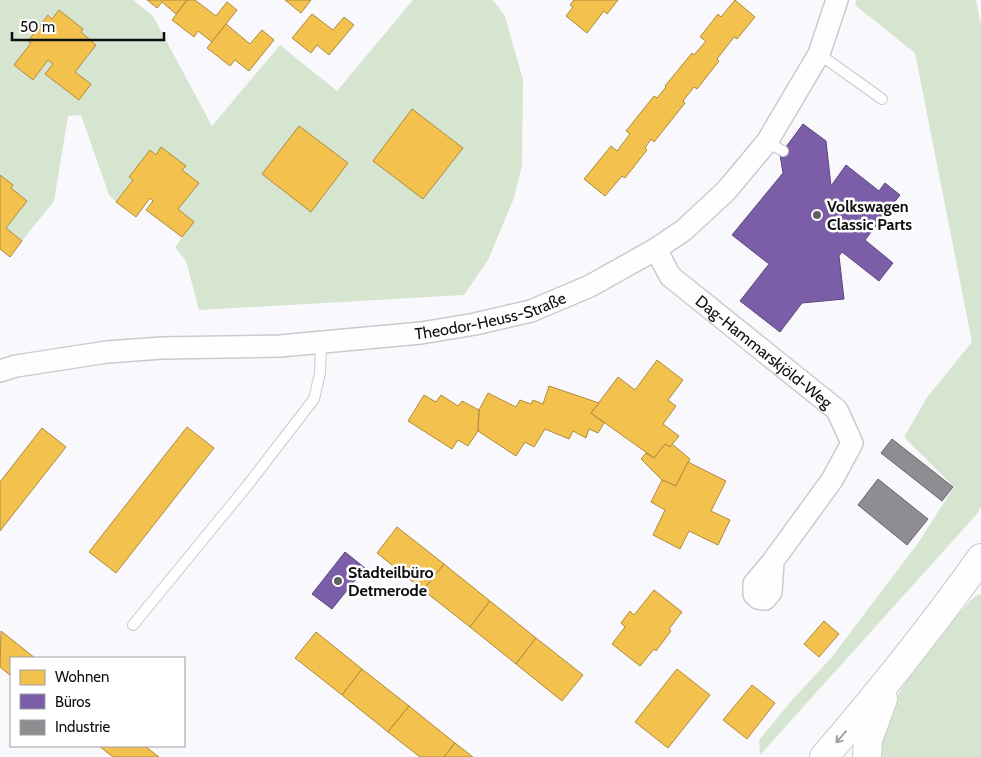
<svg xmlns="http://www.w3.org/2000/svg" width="981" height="757" viewBox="0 0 981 757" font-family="Cabin,sans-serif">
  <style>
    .green { fill: #d6e5d0; fill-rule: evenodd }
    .homes { fill: #f2c14e; stroke: #ae8b3b }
    .offices { fill: #7b5ea7; stroke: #5a467a }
    .industry { fill: #8d8d92; stroke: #67676b }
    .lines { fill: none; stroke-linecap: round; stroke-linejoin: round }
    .service-casing { stroke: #cbcbce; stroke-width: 12 }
    .minor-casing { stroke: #cbcbce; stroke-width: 24 }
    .trunk-casing { stroke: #cbcbce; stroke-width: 30 }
    .service { stroke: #fefeff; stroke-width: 10 }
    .minor { stroke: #fefeff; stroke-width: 21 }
    .trunk { stroke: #fefeff; stroke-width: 28 }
    .oneway { stroke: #9e9e9f }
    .poi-dot { fill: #606063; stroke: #fff; stroke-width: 2 }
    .labels { text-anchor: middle; stroke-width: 5; stroke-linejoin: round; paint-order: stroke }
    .poi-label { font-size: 16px; font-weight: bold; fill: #0e0e10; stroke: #fff; text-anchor: start }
    .street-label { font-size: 16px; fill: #0e0e10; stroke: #fff }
  </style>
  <rect width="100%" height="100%" fill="#f9f9fd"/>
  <g class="green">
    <path d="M0 0H133L153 16 212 126 280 45 337 91 413 0H493L505 16 523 80 522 165 514 198 488 260 464 295 199 310 186 261 175 247 194 222 178 209 198 182 182 170 185 165 161 147 156 155 149 151 130 177 133 180 116 202 109 195 81 115 68 116 54 201 22 241 6 228 27 201 11 188 13 185 0 175ZM48 15 81 32 96 44 75 72 91 84 79 100 46 74 53 64 48 60 33 80 14 65 31 43 28 40Z"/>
    <polygon points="856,0 976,0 981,25 981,507 977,514 760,755 759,740 793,699 831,658 918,543 954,487 904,437 928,396 972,342 915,53 855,5"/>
    <polygon points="981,594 981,757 878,757 886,713 927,648 975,596"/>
  </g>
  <g class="homes">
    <polygon points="147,0 187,0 176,14 162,2 157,8"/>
    <polygon points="187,0 195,0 216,16 227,2 237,10 212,42 198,31 194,37 172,20"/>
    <polygon points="285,0 311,0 301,13"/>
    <polygon points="574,0 618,0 607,14 604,11 587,33 566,16 573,7 570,5"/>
    <polygon points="735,0 755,17 737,39 734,37 717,59 719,61 697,89 694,87 683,101 685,103 654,142 651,139 645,148 647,150 625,178 622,176 605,196 584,179 611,146 617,151 630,134 626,131 654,96 657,98 666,87 665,86 692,53 694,55 706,41 700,37 718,14 721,17"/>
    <polygon points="59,10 83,29 81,32 96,45 75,72 91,84 79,100 45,74 53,64 48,60 33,80 14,65 31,43 28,41 48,15 52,19"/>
    <polygon points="312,14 333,30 344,17 354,25 329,55 317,45 311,53 292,38"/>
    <polygon points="226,24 250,44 262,30 274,40 249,71 235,60 230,66 207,48"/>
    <polygon points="412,109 463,148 423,199 373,161"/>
    <polygon points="299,126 348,163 311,212 262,174"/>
    <polygon points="161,147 186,166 182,170 199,183 178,209 194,222 182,237 146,210 153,201 150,198 136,217 116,202 133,180 129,177 150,150 156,155"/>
    <polygon points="0,175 13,185 11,188 27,201 6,228 22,241 10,257 0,249"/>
    <polygon points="657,360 683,380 668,400 676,406 663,424 679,436 670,447 665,444 654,458 591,413 618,377 635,390"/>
    <polygon points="549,386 599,403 591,413 604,423 598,433 589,429 586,438 573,431 569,439 545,429 534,447 525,442 516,456 478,431 479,410 488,393 516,407 520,400 531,404 533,400 543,404"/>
    <polygon points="424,395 436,402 441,395 458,406 462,401 479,410 478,431 468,446 458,440 452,449 408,421"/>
    <polygon points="187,427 214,448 116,573 89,552"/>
    <polygon points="42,428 66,447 0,531 0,482"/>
    <polygon points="665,444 670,447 672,444 690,459 676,486 662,480 641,459 646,453 654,458"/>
    <polygon points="688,462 726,481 711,511 730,520 718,545 689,531 680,549 653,535 665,510 651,502 662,480 676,486"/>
    <polygon points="397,527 444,564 423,590 377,553"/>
    <polygon points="444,564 490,601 470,627 423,590"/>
    <polygon points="654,590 682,612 669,629 671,631 656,651 654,649 640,666 612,644 625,627 621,623 630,611 634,615"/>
    <polygon points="490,601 536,638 516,664 470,627"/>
    <polygon points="824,621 839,634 819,657 804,644"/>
    <polygon points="1,631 35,658 11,658 11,676 0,667"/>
    <polygon points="316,632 362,669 342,695 295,658"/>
    <polygon points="536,638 583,675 562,701 516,664"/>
    <polygon points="362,669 409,706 388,732 342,695"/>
    <polygon points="677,669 710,695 668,748 635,722"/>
    <polygon points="752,685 775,703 747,739 723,720"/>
    <polygon points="409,706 455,743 444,757 420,757 388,732"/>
    <polygon points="455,743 473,757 444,757"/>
    <polygon points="99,746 145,746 159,757 113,757"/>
  </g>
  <g class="offices">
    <polygon points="803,124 826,141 831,186 846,165 879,191 885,183 900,195 865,240 893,263 879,281 842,252 839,256 844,299 802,303 780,332 740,301 769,264 732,235 783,173 780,155"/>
    <polygon points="345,552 365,568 332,609 312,594"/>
  </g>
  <g class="industry">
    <polygon points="892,439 953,487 942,501 881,453"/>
    <polygon points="878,479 928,519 907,545 858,505"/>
  </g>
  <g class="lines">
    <defs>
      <g id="service">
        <polyline points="819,54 882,99"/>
        <polyline points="767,142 783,151"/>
        <polyline points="133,625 247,486 314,399 320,373 321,343"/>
      </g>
      <g id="minor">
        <path id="s1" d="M656 249 670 276 837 410 852 443 832 480 773 561 771 592 765 599 758 598 754 594V584L773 561"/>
        <path id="s2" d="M0 371 16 366 107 352 162 348 280 346 421 333 475 324 531 311 590 286 656 249 684 230 726 191 767 142 819 54 837 0"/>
      </g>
      <g id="trunk">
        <path d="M824 757C879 693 932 627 981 558"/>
        <polyline points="867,757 868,740 883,699"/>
      </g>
    </defs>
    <use href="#service" class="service-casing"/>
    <use href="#minor" class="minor-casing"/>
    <use href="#trunk" class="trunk-casing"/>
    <use href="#service" class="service"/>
    <use href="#minor" class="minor"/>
    <use href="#trunk" class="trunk"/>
  </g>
  <defs><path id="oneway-shaft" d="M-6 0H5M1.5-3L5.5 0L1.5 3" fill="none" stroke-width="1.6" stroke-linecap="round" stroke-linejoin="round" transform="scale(1.25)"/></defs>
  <use class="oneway" href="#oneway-shaft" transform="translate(841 737) rotate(131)"/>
  <g class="poi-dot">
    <circle cx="817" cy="215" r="5"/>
    <circle cx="338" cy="581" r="5"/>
  </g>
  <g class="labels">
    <g class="poi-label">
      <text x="827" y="212">Volkswagen<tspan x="827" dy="18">Classic Parts</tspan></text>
      <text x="348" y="578">Stadteilbüro<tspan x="348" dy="18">Detmerode</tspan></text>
    </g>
    <g class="street-label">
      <text dy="6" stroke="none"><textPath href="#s2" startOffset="495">Theodor-Heuss-Straße</textPath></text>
      <text dy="6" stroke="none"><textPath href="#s1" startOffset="151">Dag-Hammarskjöld-Weg</textPath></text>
    </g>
  </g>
  <rect x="10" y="657" width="175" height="90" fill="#ffffff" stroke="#9f9f9f"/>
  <rect x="20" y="670" width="25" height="15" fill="#f2c14e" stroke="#9f9f9f"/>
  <text x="55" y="682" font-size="15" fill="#0e0e10">Wohnen</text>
  <rect x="20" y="694" width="25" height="15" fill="#7b5ea7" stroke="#9f9f9f"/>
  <text x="55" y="707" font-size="15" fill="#0e0e10">Büros</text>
  <rect x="20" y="720" width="25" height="15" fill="#8d8d92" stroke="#9f9f9f"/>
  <text x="55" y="732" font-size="15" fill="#0e0e10">Industrie</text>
  <path d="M12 32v8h152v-8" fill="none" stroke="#0e0e10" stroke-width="2.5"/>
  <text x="20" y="32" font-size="15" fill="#0e0e10" stroke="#ffffff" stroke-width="4" paint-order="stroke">50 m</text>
</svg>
